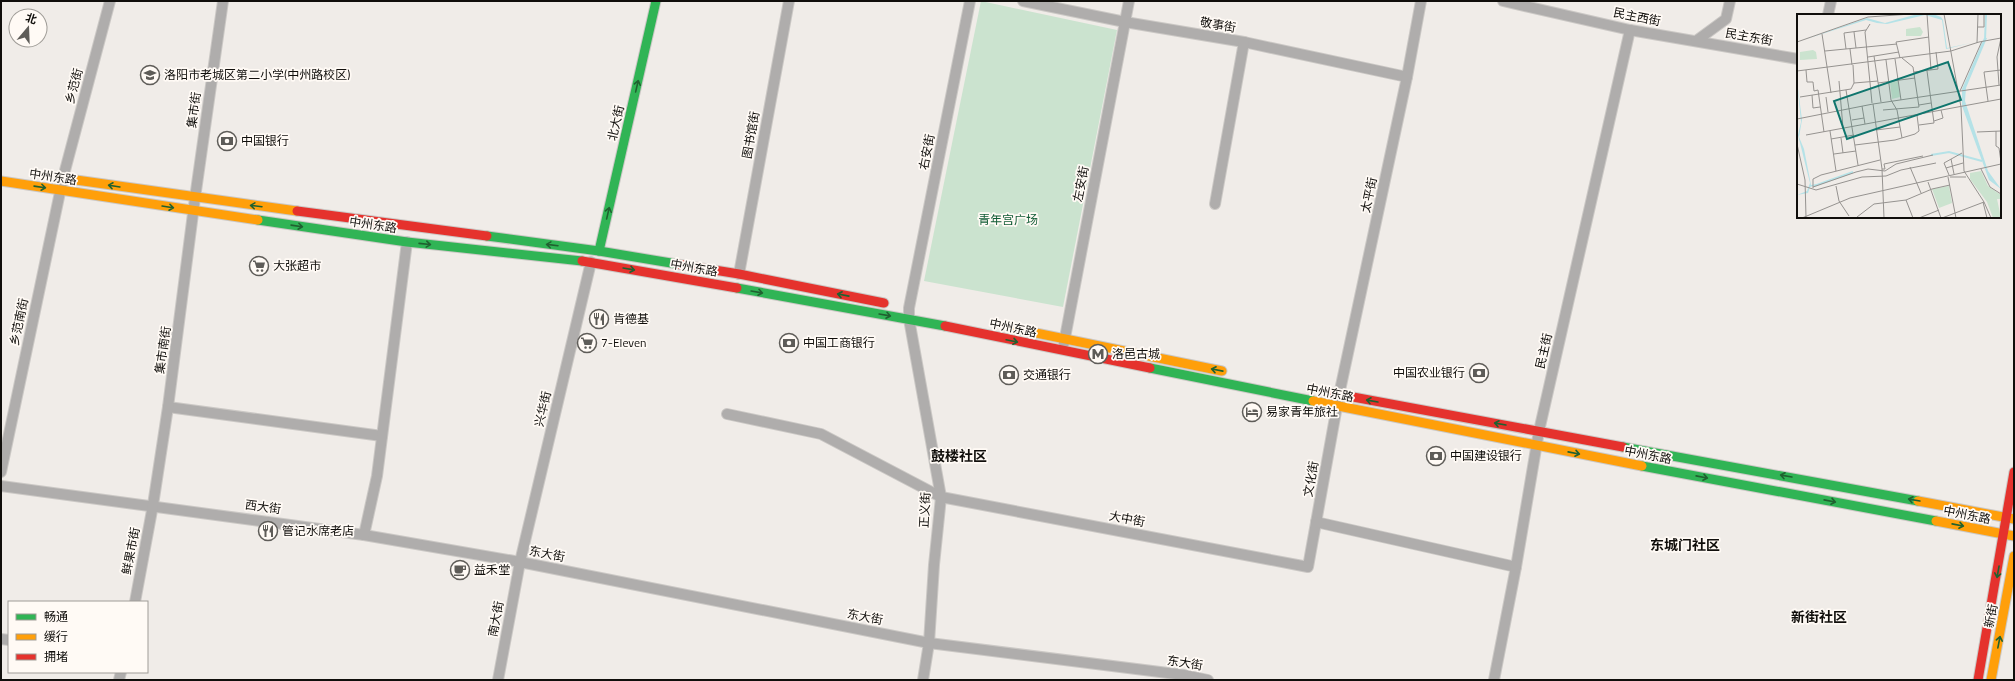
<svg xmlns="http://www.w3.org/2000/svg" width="2015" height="681" viewBox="0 0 2015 681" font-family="'Titillium Web','Noto Sans SC',sans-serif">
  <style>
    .green { fill: #cbe3cf }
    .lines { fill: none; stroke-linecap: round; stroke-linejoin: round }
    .street-casing { stroke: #cbc8c5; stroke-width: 12 }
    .fast-casing { stroke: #cbc8c5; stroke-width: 11 }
    .slow-casing { stroke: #cbc8c5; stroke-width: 11 }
    .jam-casing { stroke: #cbc8c5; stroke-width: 11 }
    .street { stroke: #afadac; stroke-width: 10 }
    .fast { stroke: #30b455; stroke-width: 9 }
    .slow { stroke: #ff9f0a; stroke-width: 9 }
    .jam { stroke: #e5322d; stroke-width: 9 }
    .oneway { stroke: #206130 }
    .labels { text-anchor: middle; stroke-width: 3.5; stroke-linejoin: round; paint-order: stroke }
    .street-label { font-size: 12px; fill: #100e0b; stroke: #fffaf5 }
    .poi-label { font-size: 12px; fill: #100e0b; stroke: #fffaf5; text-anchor: start }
    .park-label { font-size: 12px; fill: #105b34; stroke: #fffaf5 }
    .quarter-label { font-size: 14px; font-weight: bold; fill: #100e0b; stroke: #fffaf5 }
    .inset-river { fill: none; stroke: #b5e2e7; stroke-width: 2 }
    .inset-road { fill: none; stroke: #969390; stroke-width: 1 }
    .view { fill: #0f766e; fill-opacity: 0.15; stroke: #0f766e; stroke-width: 2 }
    .inset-edge { fill: none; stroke: #100e0b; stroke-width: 2 }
  </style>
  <rect width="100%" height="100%" fill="#f0ece8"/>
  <polygon class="green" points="981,1 1117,30 1063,307 924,281"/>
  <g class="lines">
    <defs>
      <g id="street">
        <polyline points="1023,1 1125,22 1244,42 1407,77"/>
        <polyline points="1503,1 1630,30 1798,59"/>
        <polyline points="1828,15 1831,1"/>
        <polyline points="1696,41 1726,19 1730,1"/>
        <polyline points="1215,204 1244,42"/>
        <polyline points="739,274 789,1"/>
        <polyline points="1064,343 1129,1"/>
        <polyline points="168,407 382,436"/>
        <polyline points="727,414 821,434 941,497 1308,567 1339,395 1407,77 1421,1"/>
        <polyline points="1,472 63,178 110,1"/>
        <polyline points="1,486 364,535 520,562 929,643 1184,675 1208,680"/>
        <polyline points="1316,522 1516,567"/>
        <polyline points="364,535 377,476 407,242"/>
        <polyline points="135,602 153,505 168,407 195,198 223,1"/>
        <polyline points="1,639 9,640"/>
        <polyline points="119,680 121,672"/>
        <polyline points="498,680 520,562 591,262"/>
        <polyline points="923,680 929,643 934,565 941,497 909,319 909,308 970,1"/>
        <polyline points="1494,680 1516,567 1539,431 1630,30"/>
      </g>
      <g id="fast">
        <polyline points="258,220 407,242 582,261"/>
        <polyline points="487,236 599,251 677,264"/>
        <polyline points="599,251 656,1"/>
        <polyline points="737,288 945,326"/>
        <polyline points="1150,368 1313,401"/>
        <polyline points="1623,447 1918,501"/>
        <polyline points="1642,466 1936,521"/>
      </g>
      <g id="slow">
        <polyline points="76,180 297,211"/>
        <polyline points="1,181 258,220"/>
        <polyline points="1016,329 1222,371"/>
        <polyline points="1313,401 1642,466"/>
        <polyline points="1918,501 2014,519"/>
        <polyline points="1936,521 2014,536"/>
        <polyline points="1991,680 2014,556"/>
      </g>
      <g id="jam">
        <polyline points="297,211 487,236"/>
        <polyline points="582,261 737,288"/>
        <polyline points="677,264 739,274 884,303"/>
        <polyline points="945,326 1150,368"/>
        <polyline points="1326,392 1623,447"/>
        <polyline points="1978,680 2014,472"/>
      </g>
    </defs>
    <use href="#street" class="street-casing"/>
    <use href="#fast" class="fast-casing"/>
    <use href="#slow" class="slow-casing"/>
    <use href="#jam" class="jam-casing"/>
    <use href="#street" class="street"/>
    <use href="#fast" class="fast"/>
    <use href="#slow" class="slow"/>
    <use href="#jam" class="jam"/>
  </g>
  <defs><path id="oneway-shaft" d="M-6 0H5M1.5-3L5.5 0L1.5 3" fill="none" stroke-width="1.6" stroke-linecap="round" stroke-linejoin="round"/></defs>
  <g class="oneway">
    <use href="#oneway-shaft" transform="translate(637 86) rotate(-77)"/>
    <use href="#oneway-shaft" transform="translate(114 186) rotate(-171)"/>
    <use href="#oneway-shaft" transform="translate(40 187) rotate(8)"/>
    <use href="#oneway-shaft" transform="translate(256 206) rotate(-173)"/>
    <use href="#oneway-shaft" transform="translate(168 207) rotate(9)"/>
    <use href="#oneway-shaft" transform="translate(608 213) rotate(-77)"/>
    <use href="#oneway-shaft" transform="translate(297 226) rotate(8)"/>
    <use href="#oneway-shaft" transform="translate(425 244) rotate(6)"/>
    <use href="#oneway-shaft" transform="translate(552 245) rotate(-173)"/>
    <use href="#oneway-shaft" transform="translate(629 269) rotate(10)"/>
    <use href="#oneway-shaft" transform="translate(757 292) rotate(10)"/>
    <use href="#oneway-shaft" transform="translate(843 295) rotate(-169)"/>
    <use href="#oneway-shaft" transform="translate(885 315) rotate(10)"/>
    <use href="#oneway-shaft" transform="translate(1012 341) rotate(12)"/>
    <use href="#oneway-shaft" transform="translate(1217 370) rotate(-169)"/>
    <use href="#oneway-shaft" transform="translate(1372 401) rotate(-170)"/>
    <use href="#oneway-shaft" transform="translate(1500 424) rotate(-170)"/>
    <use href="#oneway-shaft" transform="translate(1574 453) rotate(11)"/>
    <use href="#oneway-shaft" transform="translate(1786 476) rotate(-170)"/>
    <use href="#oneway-shaft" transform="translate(1702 477) rotate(11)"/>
    <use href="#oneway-shaft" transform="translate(1914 500) rotate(-170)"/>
    <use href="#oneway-shaft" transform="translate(1830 501) rotate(11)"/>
    <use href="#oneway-shaft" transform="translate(1958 525) rotate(11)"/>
    <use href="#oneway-shaft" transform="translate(1998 572) rotate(100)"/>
    <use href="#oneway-shaft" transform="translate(1999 642) rotate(-79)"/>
  </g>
  <defs>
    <symbol id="school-ring" viewBox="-11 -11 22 22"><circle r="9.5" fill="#fffaf5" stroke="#5e5c58" stroke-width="1.5"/><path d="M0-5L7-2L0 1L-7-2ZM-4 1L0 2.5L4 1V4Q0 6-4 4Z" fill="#5e5c58"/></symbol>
    <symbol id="bank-ring" viewBox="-11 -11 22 22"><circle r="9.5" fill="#fffaf5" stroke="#5e5c58" stroke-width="1.5"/><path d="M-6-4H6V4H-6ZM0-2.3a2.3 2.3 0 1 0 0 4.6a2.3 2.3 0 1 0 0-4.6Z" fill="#5e5c58"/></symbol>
    <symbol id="supermarket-ring" viewBox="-11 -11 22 22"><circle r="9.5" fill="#fffaf5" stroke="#5e5c58" stroke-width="1.5"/><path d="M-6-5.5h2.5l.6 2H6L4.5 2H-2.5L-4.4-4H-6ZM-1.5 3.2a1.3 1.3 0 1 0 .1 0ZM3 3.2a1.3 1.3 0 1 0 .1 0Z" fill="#5e5c58"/></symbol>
    <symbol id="restaurant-ring" viewBox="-11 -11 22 22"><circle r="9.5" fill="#fffaf5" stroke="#5e5c58" stroke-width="1.5"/><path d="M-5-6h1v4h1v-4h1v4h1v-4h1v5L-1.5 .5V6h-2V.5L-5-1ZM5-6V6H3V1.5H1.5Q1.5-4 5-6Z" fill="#5e5c58"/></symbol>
    <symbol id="metro-ring" viewBox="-11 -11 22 22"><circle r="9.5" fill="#fffaf5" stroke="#5e5c58" stroke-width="1.5"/><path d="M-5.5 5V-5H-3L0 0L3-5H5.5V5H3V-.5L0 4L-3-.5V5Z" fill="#5e5c58"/></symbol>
    <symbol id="hotel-ring" viewBox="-11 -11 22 22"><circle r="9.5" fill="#fffaf5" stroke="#5e5c58" stroke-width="1.5"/><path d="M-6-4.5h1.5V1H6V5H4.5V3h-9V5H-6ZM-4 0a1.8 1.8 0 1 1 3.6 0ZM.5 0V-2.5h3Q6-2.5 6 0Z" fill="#5e5c58"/></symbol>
    <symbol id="cafe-ring" viewBox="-11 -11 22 22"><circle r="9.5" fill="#fffaf5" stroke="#5e5c58" stroke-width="1.5"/><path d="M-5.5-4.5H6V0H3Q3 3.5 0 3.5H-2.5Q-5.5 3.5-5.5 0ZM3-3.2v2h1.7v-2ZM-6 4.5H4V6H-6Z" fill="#5e5c58"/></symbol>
  </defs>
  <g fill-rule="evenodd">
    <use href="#school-ring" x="139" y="64" width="22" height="22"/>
    <use href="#bank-ring" x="216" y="130" width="22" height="22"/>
    <use href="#supermarket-ring" x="248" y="255" width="22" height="22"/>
    <use href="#restaurant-ring" x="588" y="308" width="22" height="22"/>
    <use href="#supermarket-ring" x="576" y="332" width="22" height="22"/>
    <use href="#bank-ring" x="778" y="332" width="22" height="22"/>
    <use href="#metro-ring" x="1087" y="343" width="22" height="22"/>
    <use href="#bank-ring" x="1468" y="362" width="22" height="22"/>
    <use href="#bank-ring" x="998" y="364" width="22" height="22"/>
    <use href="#hotel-ring" x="1241" y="401" width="22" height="22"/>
    <use href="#bank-ring" x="1425" y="445" width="22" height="22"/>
    <use href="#restaurant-ring" x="257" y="520" width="22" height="22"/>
    <use href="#cafe-ring" x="449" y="559" width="22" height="22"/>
  </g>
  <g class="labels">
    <g class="street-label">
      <text transform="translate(1637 17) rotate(11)" y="4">民主西街</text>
      <text transform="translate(1218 25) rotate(10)" y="4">敬事街</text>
      <text transform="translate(1749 37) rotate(10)" y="4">民主东街</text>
      <text transform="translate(74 86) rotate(-75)" y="4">乡范街</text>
      <text transform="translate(194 110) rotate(-82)" y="4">集市街</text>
      <text transform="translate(616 123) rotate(-77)" y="4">北大街</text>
      <text transform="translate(751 135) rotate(-80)" y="4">图书馆街</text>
      <text transform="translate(927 152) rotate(-79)" y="4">右安街</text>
      <text transform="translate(53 177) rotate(8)" y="4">中州东路</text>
      <text transform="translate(1081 184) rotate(-79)" y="4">左安街</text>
      <text transform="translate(1369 195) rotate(-78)" y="4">太平街</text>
      <text transform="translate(373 225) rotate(8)" y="4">中州东路</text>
      <text transform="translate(694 268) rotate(10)" y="4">中州东路</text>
      <text transform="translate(19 322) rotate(-78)" y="4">乡范南街</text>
      <text transform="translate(1013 328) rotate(12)" y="4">中州东路</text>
      <text transform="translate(163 350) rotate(-82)" y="4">集市南街</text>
      <text transform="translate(1544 351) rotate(-77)" y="4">民主街</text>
      <text transform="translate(1330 393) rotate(11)" y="4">中州东路</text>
      <text transform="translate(543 409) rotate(-77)" y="4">兴华街</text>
      <text transform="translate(1648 455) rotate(11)" y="4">中州东路</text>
      <text transform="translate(1311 479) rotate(-80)" y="4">文化街</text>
      <text transform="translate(263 507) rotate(8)" y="4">西大街</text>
      <text transform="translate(925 510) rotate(-87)" y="4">正义街</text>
      <text transform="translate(1967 515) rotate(11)" y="4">中州东路</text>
      <text transform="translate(1127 519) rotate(11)" y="4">大中街</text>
      <text transform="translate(131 551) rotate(-79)" y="4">鲜果市街</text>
      <text transform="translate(547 554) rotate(11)" y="4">东大街</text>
      <text transform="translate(1991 616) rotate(-79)" y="4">新街</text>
      <text transform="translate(865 617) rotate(11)" y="4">东大街</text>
      <text transform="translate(496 619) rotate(-79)" y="4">南大街</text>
      <text transform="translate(1185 663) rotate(9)" y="4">东大街</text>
    </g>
    <g class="poi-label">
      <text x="164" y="79">洛阳市老城区第二小学(中州路校区)</text>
      <text x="241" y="145">中国银行</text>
      <text x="273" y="270">大张超市</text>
      <text x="613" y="323">肯德基</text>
      <text x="601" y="347">7-Eleven</text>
      <text x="803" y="347">中国工商银行</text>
      <text x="1112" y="358">洛邑古城</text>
      <text x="1465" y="377" text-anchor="end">中国农业银行</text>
      <text x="1023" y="379">交通银行</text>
      <text x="1266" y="416">易家青年旅社</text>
      <text x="1450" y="460">中国建设银行</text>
      <text x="282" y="535">管记水席老店</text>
      <text x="474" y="574">益禾堂</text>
    </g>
    <g class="park-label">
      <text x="1008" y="224">青年宫广场</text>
    </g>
    <g class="quarter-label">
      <text x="959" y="461">鼓楼社区</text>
      <text x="1685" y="550">东城门社区</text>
      <text x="1819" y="622">新街社区</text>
    </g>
  </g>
  <g transform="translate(1797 14)">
    <rect width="204" height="204" fill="#f0ece8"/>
    <path d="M123 13 126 18 124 22H109V15ZM16 36 19 38 20 45 3 46V38ZM101 67 103 83 95 85 93 68ZM184 157 191 172 204 181V185H200L204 204H196L190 188 173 165V159ZM152 172 155 189 142 194 135 175Z" fill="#cbe3cf"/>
    <path d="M136 0 144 3 146 6 150 34 174 29 149 35 145 6 128 1 90 10 80 9 69 6 6 26 70 4 88 9 117 1ZM187 24H190L169 74 168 87 191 157 204 175 192 166 165 92V75ZM0 67 5 106 2 123 7 135 14 171 21 170 13 173 11 179 0 181 10 177 13 169 1 121 4 108Z" fill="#b5e2e7"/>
    <path class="inset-river" d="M188 26 189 0M134 141 152 138 185 147M17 172 56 158"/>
    <path class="inset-road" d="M130 0 134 56M147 0 164 93 167 157 187 188 194 204M73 10 68 18 75 89M181 13H187V0M57 18 59 34M25 20 34 79M0 28 71 3 114 0M180 29 181 0M49 35 47 19 69 16M53 35 55 51M28 37 100 30M77 42 84 88M71 43 102 38M103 44 99 28 132 23M98 45 104 86M89 46 94 86 100 96 105 124M9 56 10 68H16L17 77 21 76 27 118M0 57 154 37 182 28 204 24M117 58 141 55 139 38M42 67 46 114M57 69 81 67M81 69 118 64M202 71 200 43 204 24M49 76 61 151M163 77 185 27M15 81 16 94 23 93M3 83 54 75 57 69 56 51M29 83 31 98M191 87 187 58 204 56M76 90 85 155 87 204M122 91 134 89M65 92 68 110M86 96 122 93 116 53 105 44M0 105 76 90 204 71M55 106 67 104M137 107 146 104 144 96M122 111 137 109 130 57M79 116 103 113M33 117 39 157M199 117V132L202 134 204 148M180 118 204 117M9 121 204 85M44 124 46 139M34 125 57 121M0 130 8 166 9 203M58 131 98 126 118 120 122 117 120 101M37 140 59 137M154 145 157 160M113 153 124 179M149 154 166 149M85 155H88L87 150 126 142M184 155 193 173 204 180M152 161 147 149 165 139M151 163 159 204M153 163H169M131 168 144 204M0 170 19 176 65 163 89 162 104 156 139 149M39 172 42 187 52 202M16 173 59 158 71 155 88 157 99 150 136 141M16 174V165L24 161 83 146M109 186 116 204M186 188 190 204M60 203 77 190 109 186 135 175 153 171M5 204 53 184 204 150M48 204H61M122 204 142 196M145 204 187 188"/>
    <path class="view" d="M151 48 164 86 50 125 37 87Z"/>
    <rect width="204" height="204" class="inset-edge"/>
  </g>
  <rect width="2015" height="681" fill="none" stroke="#100e0b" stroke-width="4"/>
  <rect x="8" y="601" width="140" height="72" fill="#fffaf5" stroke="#9f9c97"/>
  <rect x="16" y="614" width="20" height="6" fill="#30b455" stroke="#9f9c97"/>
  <text x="44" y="621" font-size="12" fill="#100e0b">畅通</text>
  <rect x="16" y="634" width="20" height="6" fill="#ff9f0a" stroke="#9f9c97"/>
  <text x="44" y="641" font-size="12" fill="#100e0b">缓行</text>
  <rect x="16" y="654" width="20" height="6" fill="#e5322d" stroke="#9f9c97"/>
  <text x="44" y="661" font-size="12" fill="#100e0b">拥堵</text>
  <g transform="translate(28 28) rotate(19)"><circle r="19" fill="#fffaf5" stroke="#9f9c97"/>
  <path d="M0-3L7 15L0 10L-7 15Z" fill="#5e5c58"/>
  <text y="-6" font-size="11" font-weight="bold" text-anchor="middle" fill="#100e0b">北</text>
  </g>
</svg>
